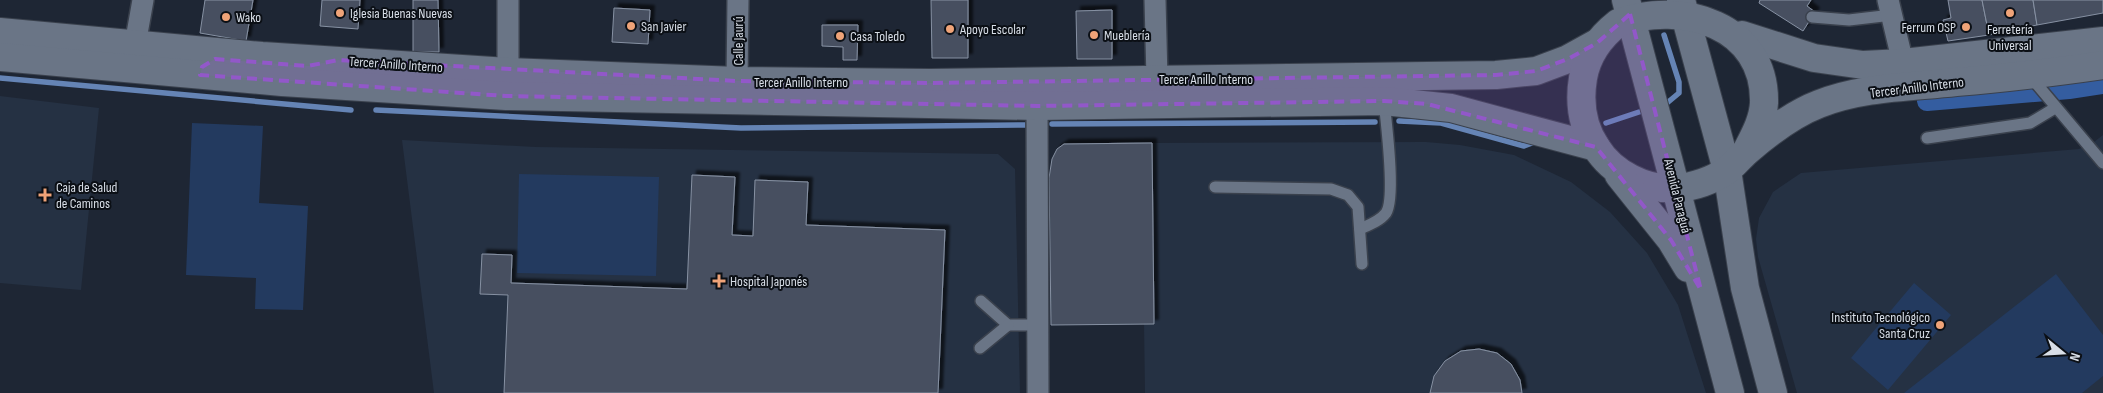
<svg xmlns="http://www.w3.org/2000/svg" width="2103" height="393" viewBox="0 0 2103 393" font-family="'Sofia Sans Condensed',sans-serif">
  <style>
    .built { fill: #253143 }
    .green { fill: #233a5f }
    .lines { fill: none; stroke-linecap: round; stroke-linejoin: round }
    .stream { stroke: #6584b5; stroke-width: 5.5 }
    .canal { stroke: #345da0; stroke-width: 20 }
    .building { fill: #465060; stroke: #8791a3; filter: url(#shadow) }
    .lane-casing { stroke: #3a414d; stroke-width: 14 }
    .street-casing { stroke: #3a414d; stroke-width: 24 }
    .secondary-casing { stroke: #3a414d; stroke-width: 30 }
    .lane { stroke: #6a7586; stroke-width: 11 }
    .street { stroke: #6a7586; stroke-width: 21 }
    .secondary { stroke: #6a7586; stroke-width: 28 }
    .marked { fill: #9258c9; fill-opacity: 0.2; stroke: #9258c9; stroke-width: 4; stroke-dasharray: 10 6; stroke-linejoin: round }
    .poi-dot { fill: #efa378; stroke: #0b0f15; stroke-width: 2 }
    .labels { text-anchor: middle; stroke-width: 4; stroke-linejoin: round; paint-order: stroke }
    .poi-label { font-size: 14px; fill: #d8dee7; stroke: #0b0f15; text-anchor: start }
    .street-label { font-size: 14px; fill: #d8dee7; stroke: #0b0f15 }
  </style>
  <defs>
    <filter id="shadow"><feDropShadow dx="4.5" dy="-4.5" stdDeviation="1" flood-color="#0009"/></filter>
  </defs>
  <rect width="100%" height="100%" fill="#1e2634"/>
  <g class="built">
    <polygon points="0,96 99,108 81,290 0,283"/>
    <polygon points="2103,135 2103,393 1797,393 1758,257 1756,239 1759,218 1773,192 1801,173 2079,149 2094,142"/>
    <polygon points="402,140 536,147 998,154 1015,169 1020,393 434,393"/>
    <polygon points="1426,142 1460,145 1514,155 1571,182 1610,212 1647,253 1678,305 1706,393 1145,393 1144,322 1154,324 1152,143"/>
  </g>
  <g class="green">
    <polygon points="192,123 263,126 259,203 308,206 303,310 255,309 256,278 186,275"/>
    <polygon points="519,174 659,177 656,276 517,273"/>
    <polygon points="2056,274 2103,335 2103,376 2082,393 1904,393"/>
    <polygon points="1914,283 1951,315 1888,390 1851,358"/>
  </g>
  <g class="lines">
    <g class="stream">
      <polyline points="1664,35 1679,82 1679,93 1667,103"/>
      <polyline points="0,78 351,110"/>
      <polyline points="376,110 741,128 1027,125"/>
      <polyline points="1399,121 1441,123 1524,146 1532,143"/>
      <polyline points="1606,123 1639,112"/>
      <polyline points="1052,124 1375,122"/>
    </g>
    <polyline class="canal" points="1927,101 2069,89 2103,84"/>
  </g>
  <g class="building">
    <polygon points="205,0 253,0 246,41 200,33"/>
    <polygon points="322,0 360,0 358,29 320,26"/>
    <polygon points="413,0 438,0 439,52 413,52"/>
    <polygon points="931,0 968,0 968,58 932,58"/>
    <polygon points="1760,0 1811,0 1807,6 1815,12 1803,31 1759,3"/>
    <polygon points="1948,0 1982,0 1989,35 1948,41 1943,20 1951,18"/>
    <polygon points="1982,0 2033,0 2037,25 1989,35"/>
    <polygon points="2033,0 2103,0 2103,13 2037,25"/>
    <polygon points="614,8 650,10 648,44 612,42"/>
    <polygon points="1112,10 1112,59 1077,59 1076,11"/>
    <polygon points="822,25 858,25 857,60 843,60 843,47 822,46"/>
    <polygon points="1152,143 1154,324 1051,325 1049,178 1052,159 1057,149 1064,144"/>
    <polygon points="692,175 735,177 732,235 753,236 755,180 808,182 806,225 945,230 938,393 504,393 508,295 480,294 482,254 512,255 511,283 687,289"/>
    <polygon points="1479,349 1497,353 1511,364 1520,380 1522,393 1430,393 1434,376 1445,361 1461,351"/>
  </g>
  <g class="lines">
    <defs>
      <g id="lane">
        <polyline points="1812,17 1849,20 1892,15"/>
        <polyline points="2030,76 2103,163"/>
        <polyline points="1927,138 2030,123 2055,108"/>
        <polyline points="1215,187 1331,189 1348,195 1358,207 1362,264"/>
        <path d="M1360 229C1369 225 1380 221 1386 213 1396 198 1386 121 1384 101"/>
        <polyline points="981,301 1008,325 1038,325"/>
        <polyline points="980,348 1008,325"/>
      </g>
      <g id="street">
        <polyline points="1155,0 1157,79"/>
        <polyline points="1888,0 1903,63"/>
        <polyline points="135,45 143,0"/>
        <polyline points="508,72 508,0"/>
        <polyline points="737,81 738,0"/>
        <polyline points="1037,106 1038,393"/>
      </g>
      <g id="secondary">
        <polyline points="1626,0 1730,393"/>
        <polyline points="1681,0 1727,170 1745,288 1773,393"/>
        <polyline points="0,32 262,56 508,72 737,81 930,83 1496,75 1536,71 1568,59 1597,43"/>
        <polyline points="1742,35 1814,58 1863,65 1903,63 2103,41"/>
        <polyline points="0,57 282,82 506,96 1037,106 1384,101 1451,108 1596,147"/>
        <path d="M1746 152C1754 136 1763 121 1764 103 1766 25 1682 0 1618 23 1600 37 1587 55 1583 78 1579 102 1582 126 1596 147 1612 173 1646 191 1677 188 1694 187 1713 180 1726 171 1734 165 1740 157 1747 151 1768 133 1793 114 1819 104 1861 87 1911 87 1956 82 2005 78 2054 72 2103 65"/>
        <polyline points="1619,175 1671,240 1688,268"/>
      </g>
    </defs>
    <use href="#lane" class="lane-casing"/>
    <use href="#street" class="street-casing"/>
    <use href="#secondary" class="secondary-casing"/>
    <use href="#lane" class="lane"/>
    <use href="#street" class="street"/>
    <use href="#secondary" class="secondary"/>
  </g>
  <path class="marked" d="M1630 14 1701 290 1671 240 1596 147 1427 104 1384 101 1037 106 506 96 200 75 202 67 215 59 308 66 338 60 737 81 930 83 1496 75 1536 71 1568 59 1597 43Z"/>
  <g class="poi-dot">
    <circle cx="340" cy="13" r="5"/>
    <circle cx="2010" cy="13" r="5"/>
    <circle cx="226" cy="17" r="5"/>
    <circle cx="631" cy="26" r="5"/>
    <circle cx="1966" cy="27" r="5"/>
    <circle cx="950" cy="29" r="5"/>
    <circle cx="1094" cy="35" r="5"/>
    <circle cx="840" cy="36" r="5"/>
    <path d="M42.5 187.5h5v5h5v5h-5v5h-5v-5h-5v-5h5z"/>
    <path d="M716.5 273.5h5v5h5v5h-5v5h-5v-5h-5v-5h5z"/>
    <circle cx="1940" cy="325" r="5"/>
  </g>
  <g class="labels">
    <g class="poi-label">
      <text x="350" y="18">Iglesia Buenas Nuevas</text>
      <text x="236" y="22">Wako</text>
      <text x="641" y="31">San Javier</text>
      <text x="1956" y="32" text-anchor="end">Ferrum OSP</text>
      <text x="960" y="34">Apoyo Escolar</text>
      <text x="2010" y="34" text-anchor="middle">Ferretería<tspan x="2010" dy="16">Universal</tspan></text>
      <text x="1104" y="40">Mueblería</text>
      <text x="850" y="41">Casa Toledo</text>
      <text x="56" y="192">Caja de Salud<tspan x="56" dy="16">de Caminos</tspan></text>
      <text x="730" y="286">Hospital Japonés</text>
      <text x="1930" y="322" text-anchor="end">Instituto Tecnológico<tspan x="1930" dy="16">Santa Cruz</tspan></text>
    </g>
    <g class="street-label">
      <text transform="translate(738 41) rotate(-90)" y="5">Calle Jaurú</text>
      <text transform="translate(396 64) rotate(4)" y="5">Tercer Anillo Interno</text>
      <text x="1206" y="84">Tercer Anillo Interno</text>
      <text x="801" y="87">Tercer Anillo Interno</text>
      <text transform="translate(1917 87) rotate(-7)" y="5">Tercer Anillo Interno</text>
      <text transform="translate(1678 196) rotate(76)" y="5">Avenida Paraguá</text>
    </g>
  </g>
  <g transform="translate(2063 353) rotate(108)" stroke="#0b0f15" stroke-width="4" paint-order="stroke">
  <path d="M0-4L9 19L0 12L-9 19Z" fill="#d8dee7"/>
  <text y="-8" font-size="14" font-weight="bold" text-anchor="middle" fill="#d8dee7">N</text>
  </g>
</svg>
